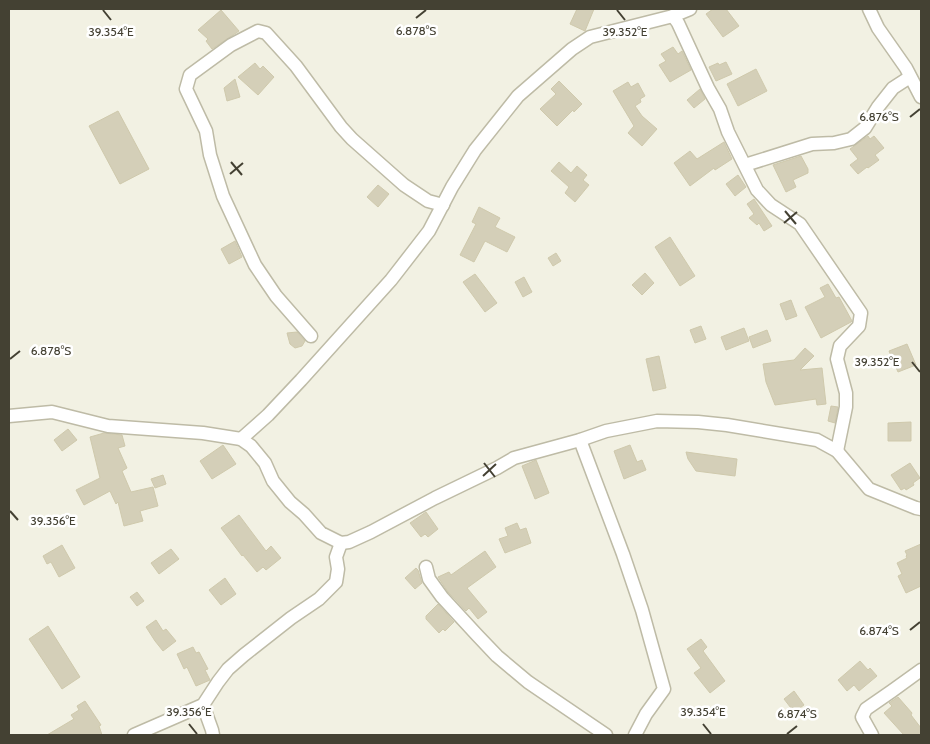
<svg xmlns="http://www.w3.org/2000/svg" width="930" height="744" viewBox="0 0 930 744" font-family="Cabin,sans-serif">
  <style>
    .building { fill: #d4cfb8; stroke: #cfc9ac }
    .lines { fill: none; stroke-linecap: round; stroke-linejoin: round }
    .street-casing { stroke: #bebba6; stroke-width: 15 }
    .street { stroke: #fff; stroke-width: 12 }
    .ticks { fill: none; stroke: #444133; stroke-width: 2 }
    .ticks-label { font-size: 12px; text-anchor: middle; fill: #444133; stroke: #fff; stroke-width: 5; stroke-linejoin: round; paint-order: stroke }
  </style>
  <rect width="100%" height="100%" fill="#f2f1e3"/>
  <g class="building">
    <polygon points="577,9 594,9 585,31 570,24"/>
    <polygon points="713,9 726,9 739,26 723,37 706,14"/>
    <polygon points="221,10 239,31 212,49 206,41 208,39 198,30"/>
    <polygon points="673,47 678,54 682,51 691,70 670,82 659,65 666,61 661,54"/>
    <polygon points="726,62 732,74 716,81 709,67 718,63 719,65"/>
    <polygon points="255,63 260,69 263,66 274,77 258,95 238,77"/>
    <polygon points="756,69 767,91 738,106 727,84"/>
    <polygon points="235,79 240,97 227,101 224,88"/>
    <polygon points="559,81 582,104 574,112 573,110 557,126 540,109 556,94 551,89"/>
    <polygon points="628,82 631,87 638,83 645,96 640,99 641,102 635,106 642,116 657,129 642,146 628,133 634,126 613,91"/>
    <polygon points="700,89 705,99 694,108 687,100"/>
    <polygon points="118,111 149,169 120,184 89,126"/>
    <polygon points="868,136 870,139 874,136 884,148 875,155 879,160 868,168 867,167 858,174 850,165 858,159 850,149"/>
    <polygon points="724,142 732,159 715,170 714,168 690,186 674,163 690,151 697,159"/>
    <polygon points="801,156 808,169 808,173 793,180 796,187 786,192 773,165"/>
    <polygon points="559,162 571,173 577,166 587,175 583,180 589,185 575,202 565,193 569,187 551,171"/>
    <polygon points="738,175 746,187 735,196 726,184"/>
    <polygon points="378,185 389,194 378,207 367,197"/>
    <polygon points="754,199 772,226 764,231 759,223 757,225 749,218 754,214 747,204"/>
    <polygon points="479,207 500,218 495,227 515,237 507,252 485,241 474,262 460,255 476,224 472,222"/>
    <polygon points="670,237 695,276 680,286 655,247"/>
    <polygon points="235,241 242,257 229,264 221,249"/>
    <polygon points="556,253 561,261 553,266 548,258"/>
    <polygon points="645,273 654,283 642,295 632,285"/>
    <polygon points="475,274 497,303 485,312 463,282"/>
    <polygon points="524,277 532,292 523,297 515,282"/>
    <polygon points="828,284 836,298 839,297 852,321 851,322 821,338 805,307 825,297 820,288"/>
    <polygon points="791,300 797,316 786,320 780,304"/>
    <polygon points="701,326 706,339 695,343 690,330"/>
    <polygon points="744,328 749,341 726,350 721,337"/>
    <polygon points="767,330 771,341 753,348 749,337"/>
    <polygon points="297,332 305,341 302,346 295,348 290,344 287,333"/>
    <polygon points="907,344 916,365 898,372 889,351"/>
    <polygon points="805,348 814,356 800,370 822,368 826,404 817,405 816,399 775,405 766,382 763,364 794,360"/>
    <polygon points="659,356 666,388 653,391 646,359"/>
    <polygon points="831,406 838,407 835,423 828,421"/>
    <polygon points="911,422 911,441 888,441 888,423"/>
    <polygon points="68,429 77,440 62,451 54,440"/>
    <polygon points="104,433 122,435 125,446 118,448 127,468 122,471 131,492 153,487 158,506 140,511 143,521 124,526 118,502 116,504 110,491 84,505 76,490 100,478 90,437"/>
    <polygon points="223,445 236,464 212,479 200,461"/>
    <polygon points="630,445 637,462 642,460 646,470 624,479 614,451"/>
    <polygon points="686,452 737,459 735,476 696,471 688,459"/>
    <polygon points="536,460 549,493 535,499 522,466"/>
    <polygon points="910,463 920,478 913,483 914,485 906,490 905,488 901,490 891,475"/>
    <polygon points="163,475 166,484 155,488 151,479"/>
    <polygon points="426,512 438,529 428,537 425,534 421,537 410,523"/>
    <polygon points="239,515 266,551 271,546 281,558 266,570 263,567 257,572 243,555 242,556 221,528"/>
    <polygon points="517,523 520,530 526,528 531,543 505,553 499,539 508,536 505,528"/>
    <polygon points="921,544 921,586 906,593 898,576 902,574 897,563 907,558 906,556 907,555 905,551"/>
    <polygon points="62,545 75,568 59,577 51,562 47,564 43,556"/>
    <polygon points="171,549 179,559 159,574 151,563"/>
    <polygon points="485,551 496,567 467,588 487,612 478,619 469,608 466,611 448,592 438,577 449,572 451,575"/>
    <polygon points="416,568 418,570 422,583 415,589 405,578"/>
    <polygon points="225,578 236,594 221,605 209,590"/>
    <polygon points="137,592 144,601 137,606 130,597"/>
    <polygon points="438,604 454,622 445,631 443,629 439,633 426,619 426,616"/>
    <polygon points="156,620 163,631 166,629 176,641 163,651 155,641 146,627"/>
    <polygon points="48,626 80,677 62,689 29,639"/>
    <polygon points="701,639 707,647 703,651 725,681 710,693 694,673 701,668 687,649"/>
    <polygon points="193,647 196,653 199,652 208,669 205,670 210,680 196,686 187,667 184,669 177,654"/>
    <polygon points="860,661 868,670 870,668 877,676 859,691 854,685 847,691 838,680"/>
    <polygon points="794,691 804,705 794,712 784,699"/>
    <polygon points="898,697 912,713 911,715 921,728 921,735 904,735 884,713 892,706 889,703"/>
    <polygon points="85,701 101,725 99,726 102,735 47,735 74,719 71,715 79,710 77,706"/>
  </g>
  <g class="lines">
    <defs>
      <g id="street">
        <polyline points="869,9 878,28 906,68 921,97"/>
        <polyline points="673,16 678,23 708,88 720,109 728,132 757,190 771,205 800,224 861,313 859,326 840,346 837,359 846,393 846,407 837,451"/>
        <polyline points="745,165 812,144 834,143 851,139 865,128 878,107 893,88 910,77"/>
        <polyline points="311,336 276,296 255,265 223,196 210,155 206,131 186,89 190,75 231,45 258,31 266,33 296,66 341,127 352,139 404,185 428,201 443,205"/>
        <polyline points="9,416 52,412 108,426 203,433 241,439 251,446 265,463 273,481 290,502 304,514 321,533 341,543 349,542 371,532 435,498 497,468 514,458 580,440 606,431 657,421 698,422 727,425 817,440 837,451 869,489 916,508 921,509"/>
        <polyline points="241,439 268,415 301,380 391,280 429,231 452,187 475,150 518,96 572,49 590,37 673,16 690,9"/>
        <polyline points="580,440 623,554 642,610 664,689 646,714 635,735"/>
        <polyline points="426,567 429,579 442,597 477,635 497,656 528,682 606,735"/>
        <polyline points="203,705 212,730 213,735"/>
        <polyline points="134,735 203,705 218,682 228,669 244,655 291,618 319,599 336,582 338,569 336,557 341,543"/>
        <polyline points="872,735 862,717 866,709 892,691 921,670"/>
      </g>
    </defs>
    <use href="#street" class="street-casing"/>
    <use href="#street" class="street"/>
  </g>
  <path class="ticks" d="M103 10 111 20M617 10 625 20M416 18 426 10M910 117 920 109M231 162 242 175M230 174 243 163M785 211 796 224M784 223 797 212M10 359 20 351M912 362 920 372M484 463 495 477M483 476 496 464M10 511 18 520M910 630 920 622M189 724 197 734M703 724 711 734M787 734 797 726"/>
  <g class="ticks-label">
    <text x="416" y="35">6.878°S</text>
    <text x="111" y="36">39.354°E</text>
    <text x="625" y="36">39.352°E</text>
    <text x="879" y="121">6.876°S</text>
    <text x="51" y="355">6.878°S</text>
    <text x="877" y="366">39.352°E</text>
    <text x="53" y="525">39.356°E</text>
    <text x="879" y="635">6.874°S</text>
    <text x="189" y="716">39.356°E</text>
    <text x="703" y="716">39.354°E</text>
    <text x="797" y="718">6.874°S</text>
  </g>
  <rect width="930" height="744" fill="none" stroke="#444133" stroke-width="20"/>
</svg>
